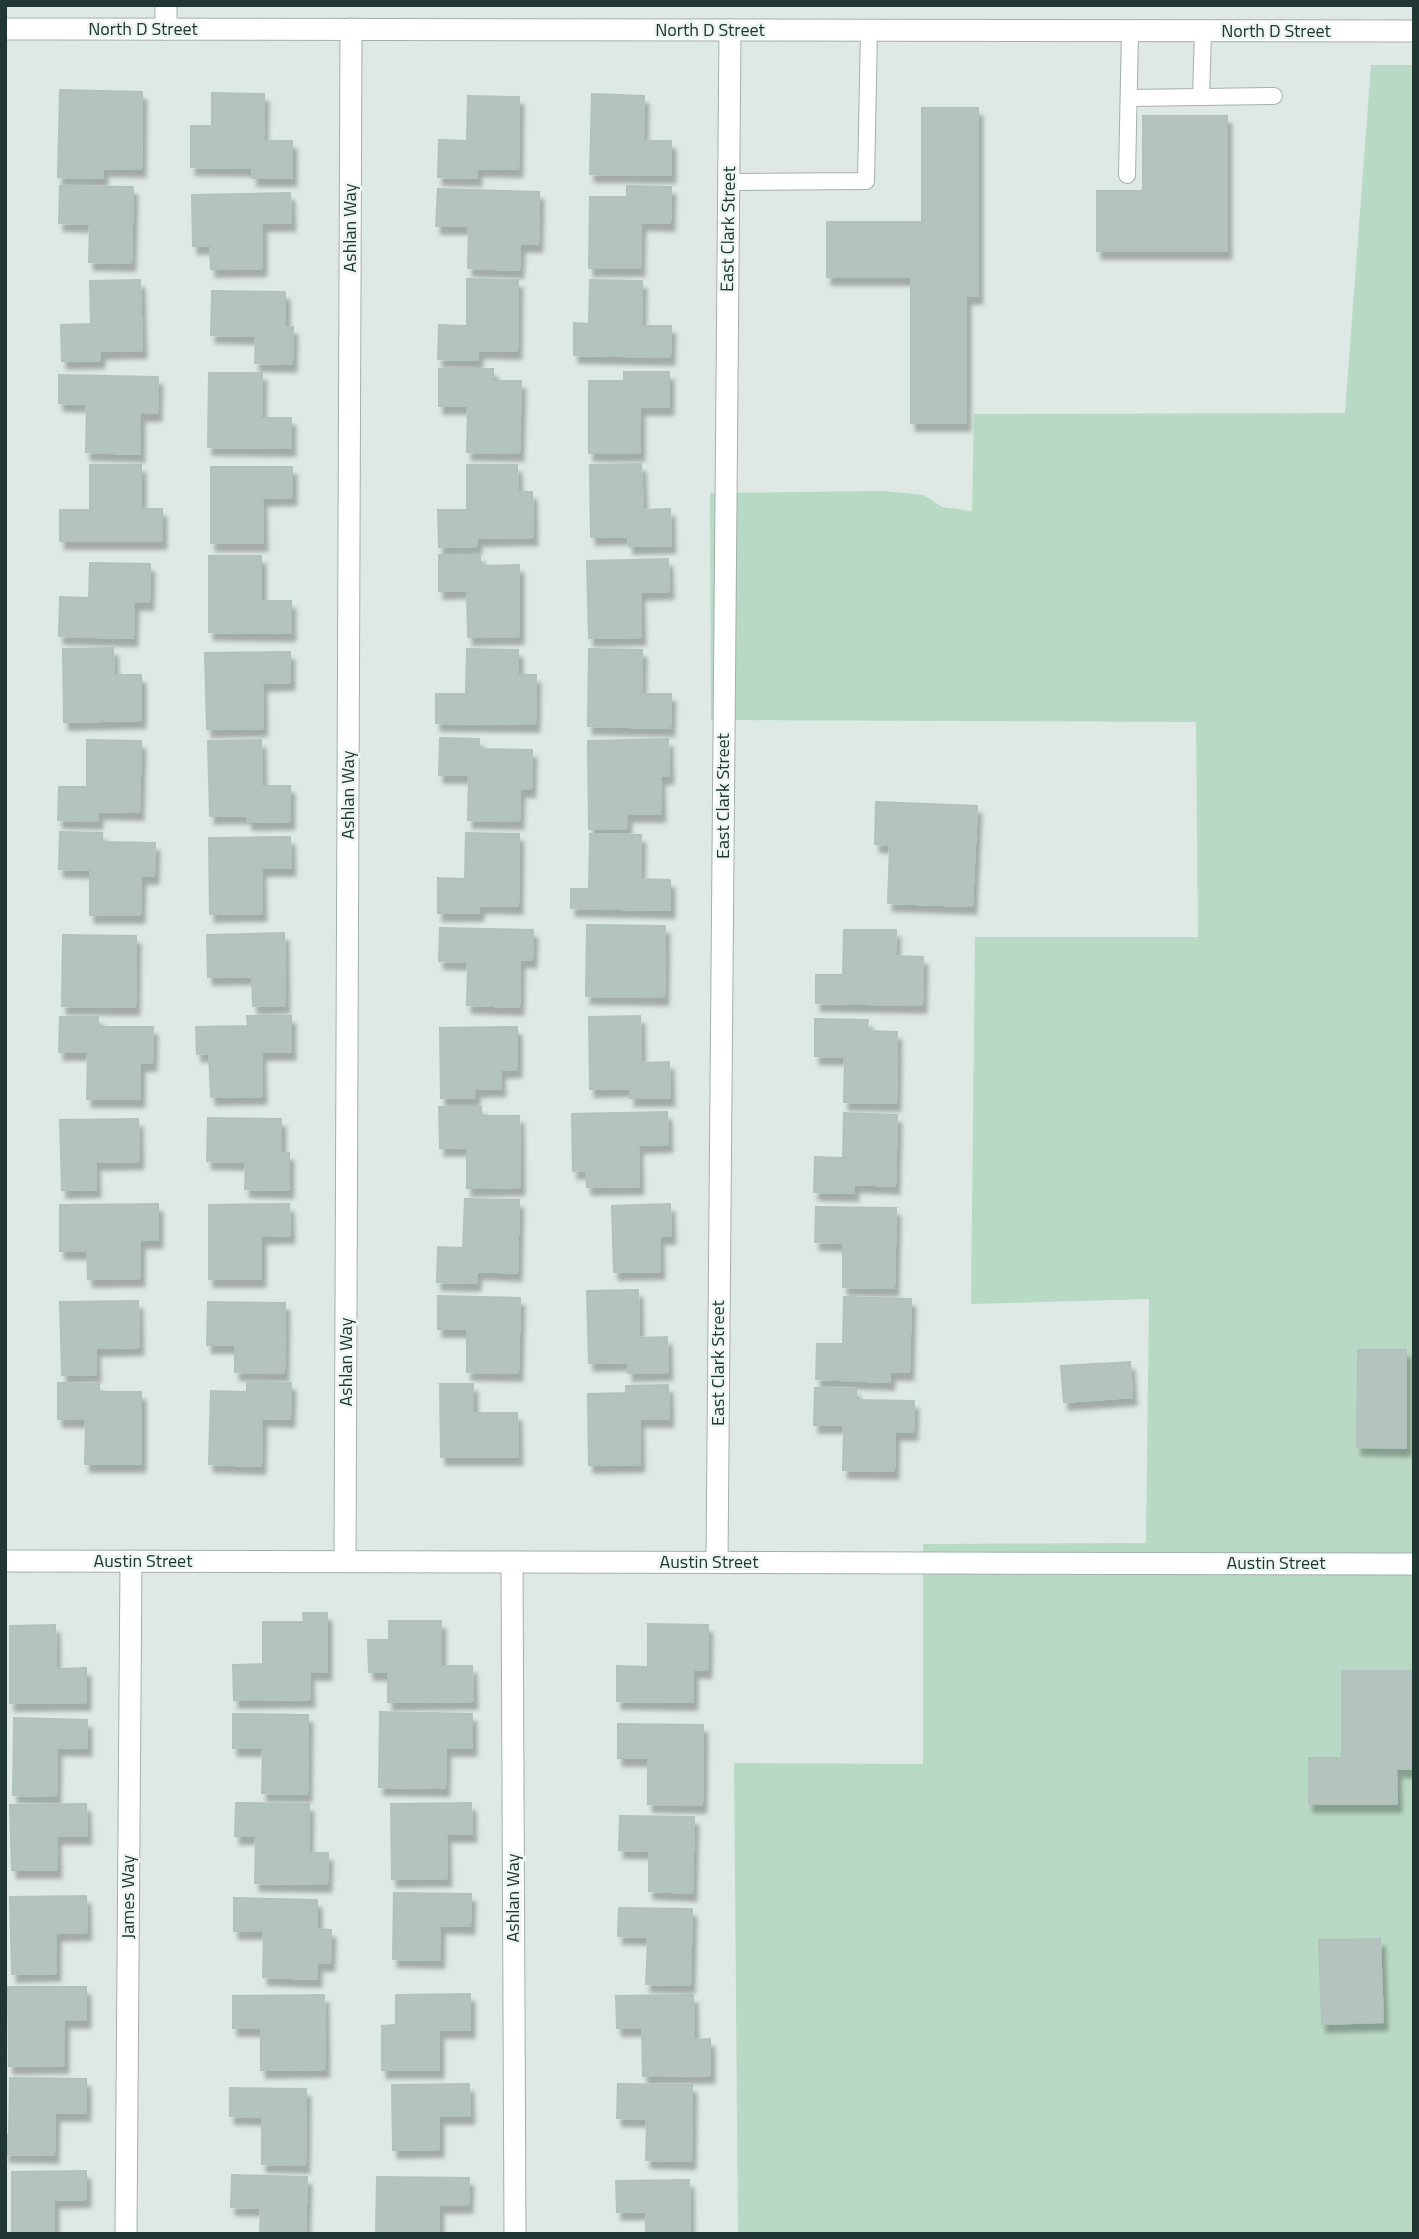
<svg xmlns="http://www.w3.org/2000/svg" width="1419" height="2239" viewBox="0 0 1419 2239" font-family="'Titillium Web',sans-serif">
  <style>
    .green { fill: #b8d9c3 }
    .building { fill: #b4c3be; stroke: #b1c2bc; stroke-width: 2; filter: url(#shadow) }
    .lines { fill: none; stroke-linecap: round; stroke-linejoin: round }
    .service-casing { stroke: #a2b0ac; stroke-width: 18 }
    .minor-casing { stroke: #a2b0ac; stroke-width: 23 }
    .tertiary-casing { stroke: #a2b0ac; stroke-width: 23 }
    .service { stroke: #fff; stroke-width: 16 }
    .minor { stroke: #fff; stroke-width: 21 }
    .tertiary { stroke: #fff; stroke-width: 21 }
    .labels { text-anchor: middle; stroke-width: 5; stroke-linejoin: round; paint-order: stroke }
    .street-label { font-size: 18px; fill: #213733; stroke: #eef6f2 }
  </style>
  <defs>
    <filter id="shadow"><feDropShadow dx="4.5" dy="8" stdDeviation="2" flood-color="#0004"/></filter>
  </defs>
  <rect width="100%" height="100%" fill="#dee9e5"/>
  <polygon class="green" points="1371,65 1414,65 1414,2234 738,2234 734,1763 923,1764 923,1544 1146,1543 1149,1299 971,1304 975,937 1198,937 1196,722 711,720 710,493 883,491 924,495 942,507 972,511 974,414 1345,413"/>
  <g class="building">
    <polygon points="60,90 142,92 141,169 103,168 103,178 58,177"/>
    <polygon points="212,93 264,94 263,141 292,141 292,178 252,178 253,168 191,167 191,126 212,126"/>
    <polygon points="592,94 644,96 643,141 671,141 671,175 590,174"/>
    <polygon points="468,96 519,97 518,169 477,168 477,178 438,177 439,140 467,141"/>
    <polygon points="922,108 978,108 978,296 966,296 966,423 911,423 911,277 827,277 827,222 922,222"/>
    <polygon points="1143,116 1227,116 1227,251 1097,251 1097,191 1143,191"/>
    <polygon points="60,186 133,187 131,263 89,262 90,224 59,223"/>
    <polygon points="627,186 671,187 670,223 641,222 640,268 589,268 590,197 627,197"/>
    <polygon points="438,189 539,192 538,244 520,244 519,270 468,268 469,226 436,226"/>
    <polygon points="290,193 291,223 262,223 262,268 211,269 210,246 193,246 192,195"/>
    <polygon points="467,279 518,280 517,351 478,350 478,360 438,359 439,325 467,326"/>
    <polygon points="140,280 142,350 100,351 100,360 62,361 61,325 91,324 90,281"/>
    <polygon points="590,280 642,281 641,326 671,326 670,357 574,355 574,323 589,324"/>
    <polygon points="212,291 285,292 285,327 293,327 292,364 255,363 256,336 211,335"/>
    <polygon points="439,369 493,369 493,381 521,381 519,453 467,452 468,406 439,406"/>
    <polygon points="624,372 669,372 669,407 640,407 640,453 589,453 589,381 624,381"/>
    <polygon points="209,373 262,373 261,418 291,418 291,448 208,447"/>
    <polygon points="59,375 158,377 157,413 140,413 140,454 86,452 87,404 59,403"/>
    <polygon points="641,464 643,510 670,509 671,545 629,546 628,536 591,537 590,465"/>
    <polygon points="90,465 141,465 141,509 162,509 162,541 60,541 60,510 90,510"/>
    <polygon points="467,465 517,465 518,492 532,492 533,537 477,538 477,546 439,547 438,510 467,510"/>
    <polygon points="211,467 292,467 292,497 262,498 263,543 211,543"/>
    <polygon points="439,555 480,555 480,566 519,565 519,636 468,637 467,590 439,591"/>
    <polygon points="209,556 261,556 261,601 291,601 291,633 209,632"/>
    <polygon points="668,559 669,591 640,592 641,637 589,638 587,561"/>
    <polygon points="90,563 150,564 149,602 134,602 133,638 59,636 60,597 89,598"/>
    <polygon points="113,648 114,675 141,675 141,720 64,722 63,649"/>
    <polygon points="467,649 518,650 518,675 536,675 535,724 436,723 436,694 466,694"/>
    <polygon points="589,649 642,650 641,694 671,694 670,728 588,726"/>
    <polygon points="290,652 290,682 262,683 263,728 207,729 205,653"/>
    <polygon points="440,738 479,739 479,749 532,750 531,789 520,789 519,821 468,820 469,775 439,775"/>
    <polygon points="668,739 669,776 660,776 661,814 627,814 627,828 589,829 588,741"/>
    <polygon points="87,740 141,741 139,812 98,811 98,821 58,820 59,787 87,787"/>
    <polygon points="261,740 262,786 290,786 290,821 248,822 247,815 210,816 208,741"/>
    <polygon points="876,802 977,806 972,906 888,903 890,845 875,844"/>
    <polygon points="60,832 102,833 102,842 155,843 154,876 141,876 140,915 90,915 90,870 59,869"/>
    <polygon points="466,833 519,834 518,906 479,905 479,913 438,913 438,878 465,879"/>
    <polygon points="590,834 641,835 640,879 670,880 670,910 571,908 571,889 589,889"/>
    <polygon points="290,837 291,868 261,868 262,913 210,914 209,838"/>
    <polygon points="587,925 665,926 664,997 586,996"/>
    <polygon points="440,928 533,930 532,960 520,959 519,1007 467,1005 468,962 439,961"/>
    <polygon points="844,930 896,930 895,956 923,957 922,1005 816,1003 816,975 843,975"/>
    <polygon points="284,933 285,1005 253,1006 252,976 208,977 207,935"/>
    <polygon points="63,935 136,936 135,1007 62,1006"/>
    <polygon points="247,1016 291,1016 291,1052 261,1052 262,1096 211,1097 209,1053 197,1054 196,1027 248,1026"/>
    <polygon points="640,1016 641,1063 669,1062 670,1098 630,1098 630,1088 590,1089 589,1017"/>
    <polygon points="60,1017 98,1017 98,1027 153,1027 152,1063 140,1063 140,1099 87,1099 88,1052 59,1052"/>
    <polygon points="815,1019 868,1020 867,1031 897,1032 896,1103 844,1102 845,1057 815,1056"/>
    <polygon points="517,1027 517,1069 500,1070 501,1088 475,1089 475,1098 441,1098 440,1028"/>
    <polygon points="439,1107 481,1107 481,1116 519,1116 520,1187 467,1188 467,1147 440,1148"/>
    <polygon points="667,1112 668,1144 638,1145 639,1186 587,1187 586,1170 573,1171 572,1114"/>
    <polygon points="844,1113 897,1115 895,1186 854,1184 854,1193 814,1192 815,1157 843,1158"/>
    <polygon points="208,1118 281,1119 281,1153 289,1153 289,1190 245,1189 246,1162 207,1161"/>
    <polygon points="138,1119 139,1161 95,1162 96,1189 62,1190 60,1120"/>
    <polygon points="465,1199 519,1200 517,1273 477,1271 476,1283 437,1282 438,1247 463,1248"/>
    <polygon points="158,1204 158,1240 140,1240 140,1278 88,1279 87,1251 60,1251 60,1205"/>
    <polygon points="289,1204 290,1235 261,1236 261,1279 209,1279 209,1205"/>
    <polygon points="670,1204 671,1236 659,1236 660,1271 614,1272 612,1206"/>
    <polygon points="816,1207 896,1208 894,1288 843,1287 843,1243 815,1242"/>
    <polygon points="638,1290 639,1338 667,1337 668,1372 628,1373 628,1362 589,1363 587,1291"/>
    <polygon points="438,1296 520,1298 518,1373 467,1372 467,1329 438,1329"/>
    <polygon points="844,1297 911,1299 909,1372 890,1372 890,1382 816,1379 817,1344 843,1344"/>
    <polygon points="138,1301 139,1347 95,1348 96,1374 62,1375 60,1302"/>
    <polygon points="208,1302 285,1303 284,1373 235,1372 235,1345 207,1345"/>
    <polygon points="1358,1350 1406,1350 1406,1448 1357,1447"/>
    <polygon points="1130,1362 1132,1397 1064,1402 1061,1366"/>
    <polygon points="247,1382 291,1383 290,1419 262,1418 261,1466 209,1464 211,1391 247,1392"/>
    <polygon points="58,1383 99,1384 99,1392 141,1392 141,1464 85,1464 86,1419 58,1419"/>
    <polygon points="440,1384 473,1384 473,1413 517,1413 518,1457 441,1457"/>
    <polygon points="668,1385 669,1419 639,1419 640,1464 589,1465 588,1394 626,1393 626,1386"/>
    <polygon points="815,1388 856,1389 856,1400 914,1401 913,1432 895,1432 894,1471 843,1470 844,1425 814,1425"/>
    <polygon points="303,1613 327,1613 327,1672 309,1672 310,1699 234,1700 233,1665 263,1664 263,1622 304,1622"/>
    <polygon points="389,1621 441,1621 441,1666 472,1666 473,1701 388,1702 388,1672 369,1672 368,1640 389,1640"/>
    <polygon points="648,1624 708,1625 707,1670 693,1670 693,1702 617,1701 617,1666 648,1667"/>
    <polygon points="55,1625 56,1669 86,1668 86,1702 10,1703 10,1626"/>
    <polygon points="1342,1671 1414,1671 1414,1769 1396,1769 1397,1804 1309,1804 1309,1758 1342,1758"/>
    <polygon points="380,1712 472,1714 472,1748 446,1748 445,1788 379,1787"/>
    <polygon points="233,1714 308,1715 307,1794 262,1793 263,1748 233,1748"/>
    <polygon points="14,1718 87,1720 87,1748 57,1747 56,1796 13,1795"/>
    <polygon points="618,1724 703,1725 702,1805 648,1804 648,1758 618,1758"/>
    <polygon points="236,1803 309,1804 308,1853 328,1853 327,1884 255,1883 256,1836 235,1836"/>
    <polygon points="471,1803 472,1834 446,1834 447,1878 392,1879 391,1804"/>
    <polygon points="86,1804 87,1836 56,1836 57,1870 12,1870 10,1805"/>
    <polygon points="620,1816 694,1817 692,1893 649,1891 649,1851 619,1850"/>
    <polygon points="394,1893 471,1894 470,1926 440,1925 440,1960 393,1959"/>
    <polygon points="86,1896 87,1932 56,1933 56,1973 12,1974 10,1897"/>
    <polygon points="234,1898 317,1900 317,1929 331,1930 330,1963 317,1963 317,1979 263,1977 264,1931 234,1931"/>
    <polygon points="619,1908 692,1909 690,1985 646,1984 648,1937 618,1936"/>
    <polygon points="1380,1939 1383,2022 1322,2024 1319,1940"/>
    <polygon points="8,1987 86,1987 86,2020 64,2020 64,2065 9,2066"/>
    <polygon points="470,1994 470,2030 439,2030 439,2070 382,2070 382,2026 396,2025 396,1995"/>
    <polygon points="324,1995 325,2069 261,2070 261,2028 233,2028 233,1996"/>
    <polygon points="693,1995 694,2040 710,2039 710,2075 643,2076 642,2028 617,2028 616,1996"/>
    <polygon points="10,2078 86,2079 86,2113 55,2113 54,2155 5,2154 5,2135 9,2135"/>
    <polygon points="469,2084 470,2116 439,2116 439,2149 393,2150 392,2085"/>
    <polygon points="618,2084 692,2085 691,2161 646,2160 647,2119 617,2118"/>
    <polygon points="230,2088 306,2089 305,2165 262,2164 262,2117 230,2116"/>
    <polygon points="86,2171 86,2199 54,2200 54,2234 12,2234 12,2172"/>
    <polygon points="232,2175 307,2177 305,2234 260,2234 261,2208 231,2207"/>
    <polygon points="377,2177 469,2178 468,2205 439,2205 439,2234 376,2234"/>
    <polygon points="689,2180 690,2234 646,2234 646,2211 617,2212 616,2181"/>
  </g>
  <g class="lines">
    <defs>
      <g id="service">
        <polyline points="1201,97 1203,31"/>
        <polyline points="1129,98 1274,96"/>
        <polyline points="1127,175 1130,31"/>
        <polyline points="728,182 866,181 869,30"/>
      </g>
      <g id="minor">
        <polyline points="166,29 166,5"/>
        <polyline points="345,1561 351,29"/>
        <polyline points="512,1562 515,2234"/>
        <polyline points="717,1562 730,30"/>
        <polyline points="126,2234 131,1561"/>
      </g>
      <g id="tertiary">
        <polyline points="5,29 1414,31"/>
        <polyline points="5,1561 1414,1564"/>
      </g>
    </defs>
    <use href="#service" class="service-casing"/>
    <use href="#minor" class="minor-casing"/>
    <use href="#tertiary" class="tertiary-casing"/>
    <use href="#service" class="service"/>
    <use href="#minor" class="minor"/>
    <use href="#tertiary" class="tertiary"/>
  </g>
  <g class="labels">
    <g class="street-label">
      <text x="143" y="35">North D Street</text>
      <text x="710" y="36">North D Street</text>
      <text x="1276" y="37">North D Street</text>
      <text transform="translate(350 228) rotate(-90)" y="6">Ashlan Way</text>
      <text transform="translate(728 229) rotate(-89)" y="6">East Clark Street</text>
      <text transform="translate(348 795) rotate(-90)" y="6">Ashlan Way</text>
      <text transform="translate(723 796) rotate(-90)" y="6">East Clark Street</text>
      <text transform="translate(346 1362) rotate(-90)" y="6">Ashlan Way</text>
      <text transform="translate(718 1363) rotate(-90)" y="6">East Clark Street</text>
      <text x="143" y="1567">Austin Street</text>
      <text x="709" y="1568">Austin Street</text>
      <text x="1276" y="1569">Austin Street</text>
      <text transform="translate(128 1897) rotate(-90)" y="6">James Way</text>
      <text transform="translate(513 1898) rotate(-90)" y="6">Ashlan Way</text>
    </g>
  </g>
  <rect width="1419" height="2239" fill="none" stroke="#213733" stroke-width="14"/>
</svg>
